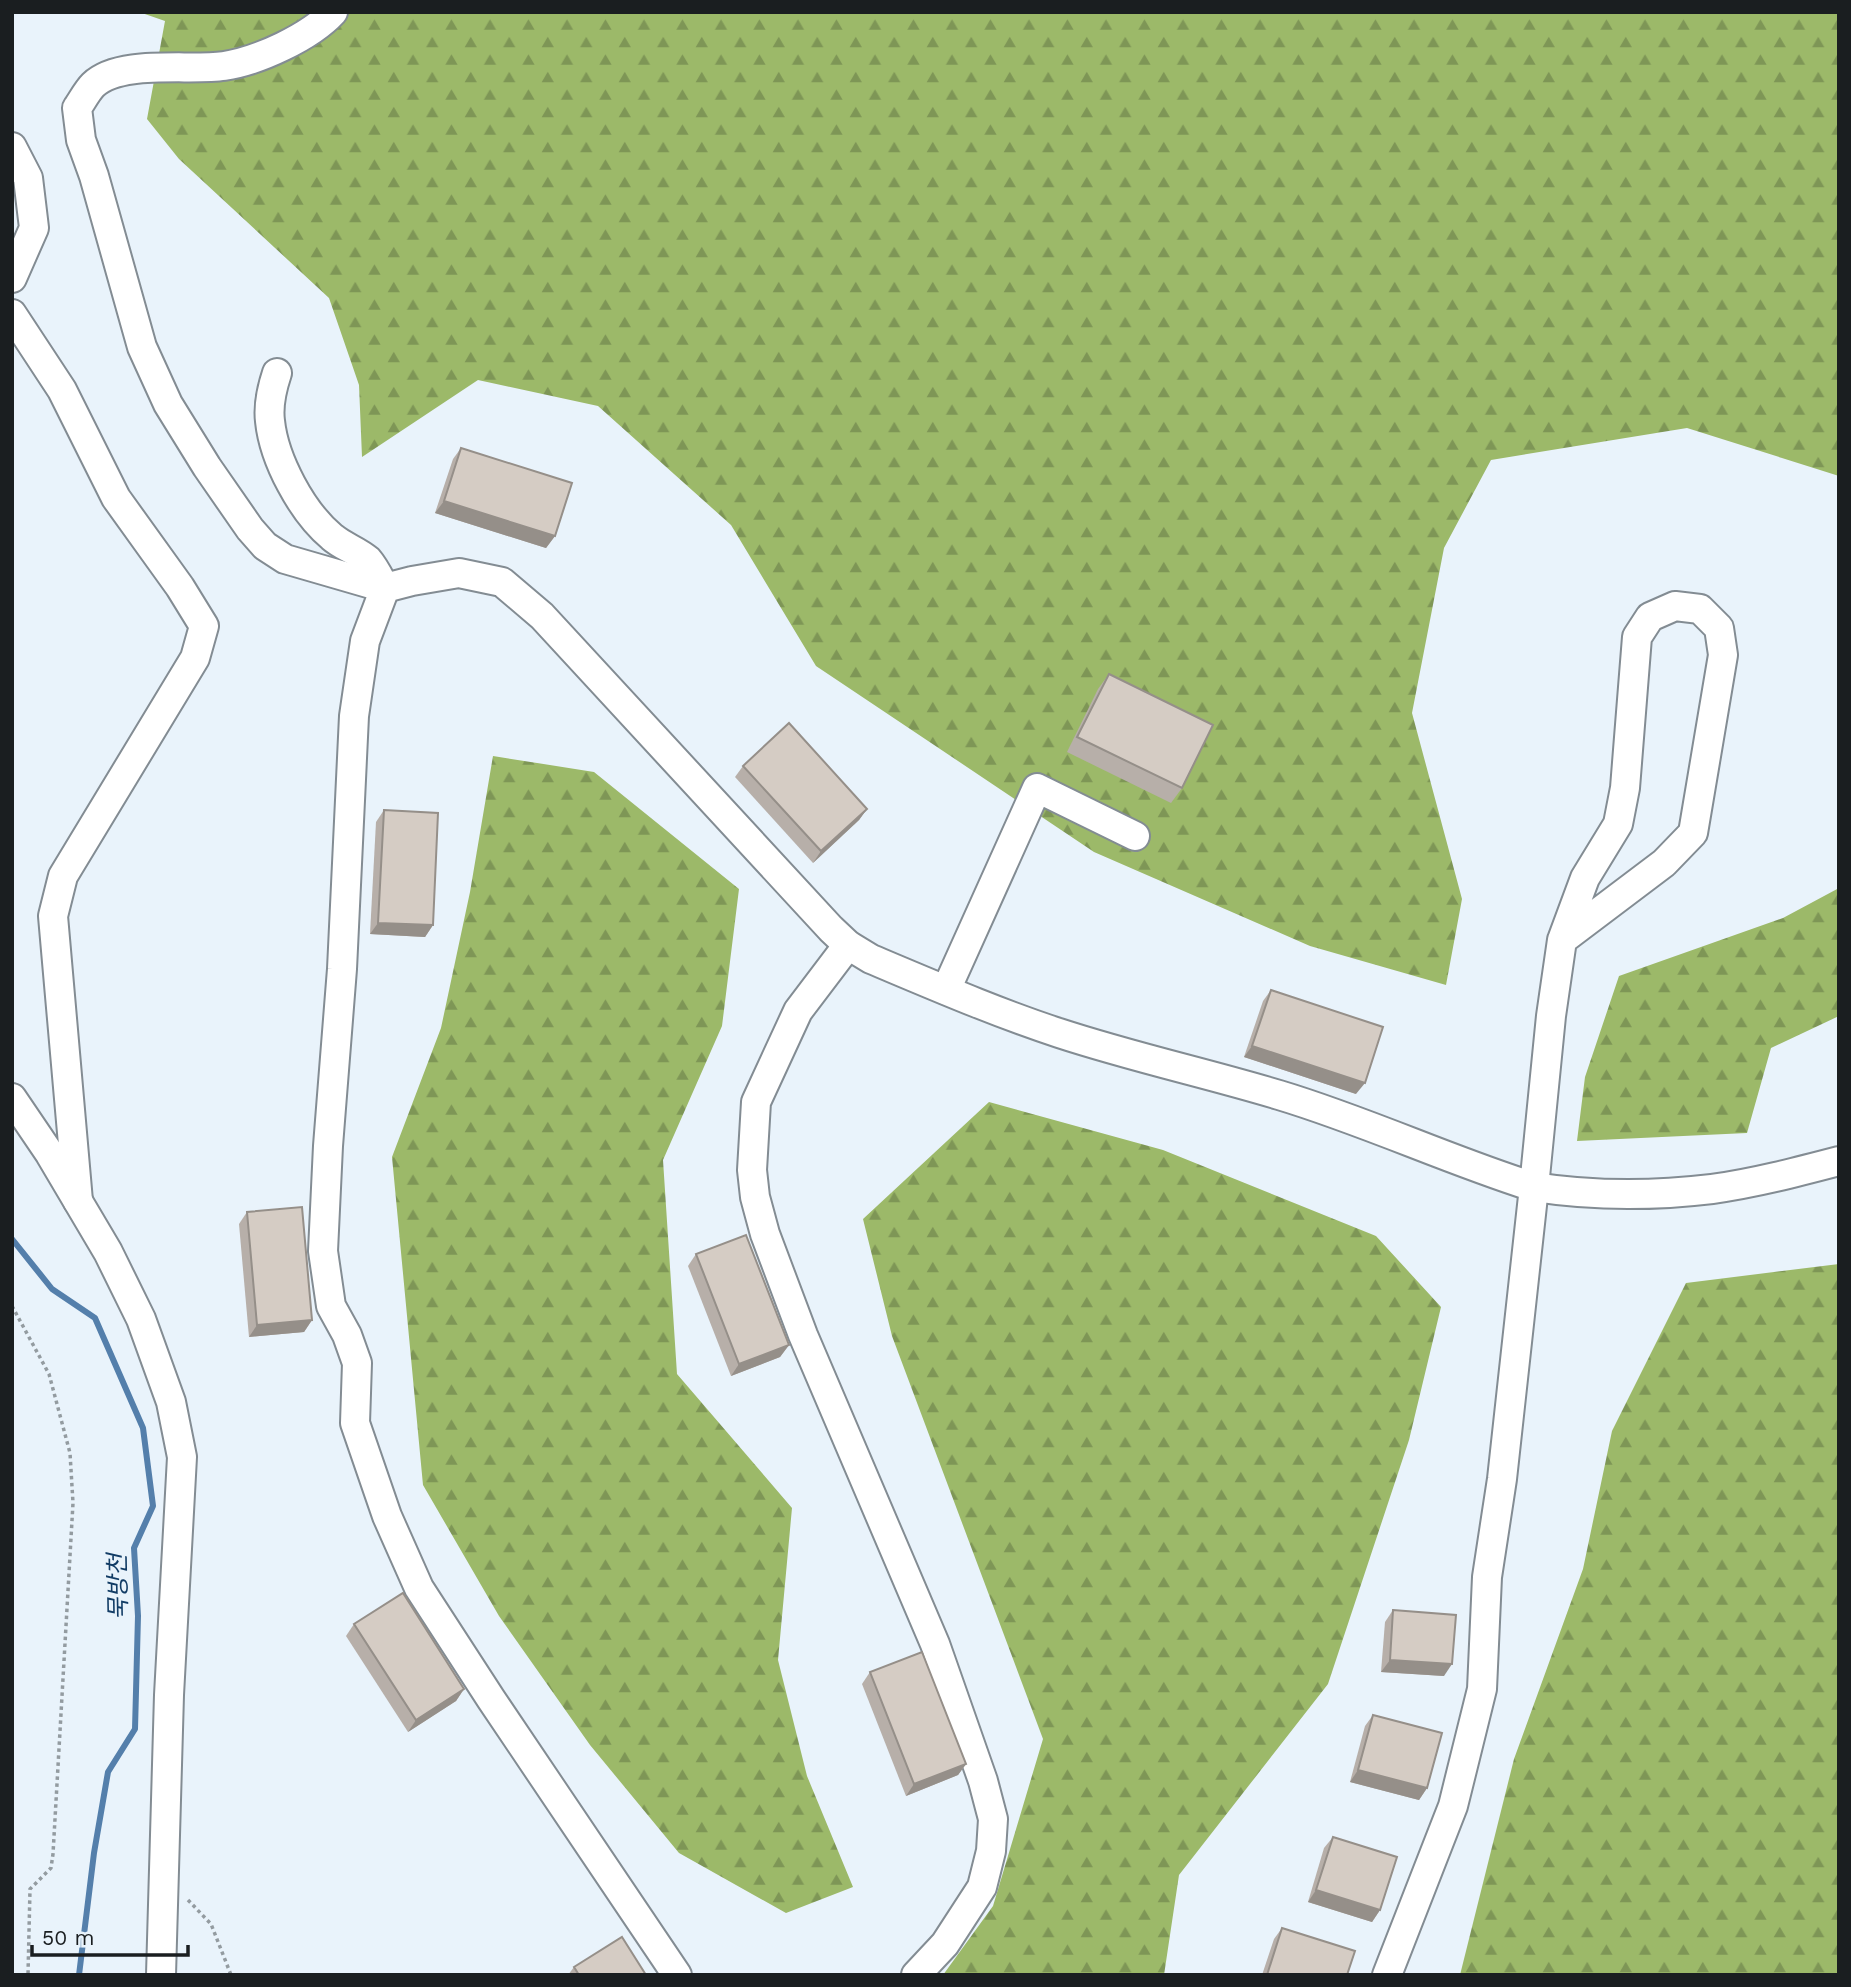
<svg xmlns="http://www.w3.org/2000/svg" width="1851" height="1987" viewBox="0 0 1851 1987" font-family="'Work Sans','Noto Sans KR',sans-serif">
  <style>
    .forest { fill: url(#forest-firs) }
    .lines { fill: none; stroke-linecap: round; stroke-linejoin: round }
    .stream { stroke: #547fab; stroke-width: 6 }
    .minor-casing { stroke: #838c93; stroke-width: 32 }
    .path { stroke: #939ba0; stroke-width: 3.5; stroke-dasharray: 3.5 3.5; stroke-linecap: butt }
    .minor { stroke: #fff; stroke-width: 28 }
    .wall { fill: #b7afa9 }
    .shaded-wall { fill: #958f89 }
    .building { fill: #d5ccc4; stroke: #958f89; stroke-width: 2 }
    .labels { text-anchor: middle; stroke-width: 6; stroke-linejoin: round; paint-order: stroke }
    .water-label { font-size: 24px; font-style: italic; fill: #123c65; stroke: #e9f3fb }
  </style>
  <defs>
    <pattern id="forest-firs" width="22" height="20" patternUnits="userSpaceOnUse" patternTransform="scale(1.75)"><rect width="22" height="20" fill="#9cb969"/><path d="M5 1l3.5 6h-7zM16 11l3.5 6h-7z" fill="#7e9656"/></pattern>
  </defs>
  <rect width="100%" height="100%" fill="#e9f3fb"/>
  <g class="forest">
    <polygon points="139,12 1839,12 1839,476 1687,428 1491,460 1444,548 1412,713 1462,899 1446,985 1310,946 1094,852 816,666 731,525 598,406 478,380 362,457 359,385 329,298 179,159 147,119 165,21"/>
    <polygon points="493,756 594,772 739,889 722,1026 663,1160 677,1374 792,1508 778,1660 807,1776 853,1887 786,1913 679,1853 590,1745 499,1616 423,1485 392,1157 441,1028 470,892"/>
    <polygon points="1839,888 1839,1016 1771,1048 1747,1133 1577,1141 1585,1077 1619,976 1783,918"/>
    <polygon points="989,1102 1163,1150 1376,1236 1441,1307 1409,1440 1328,1684 1179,1875 1164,1975 943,1975 993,1906 1043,1739 892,1336 863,1219"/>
    <polygon points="1839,1264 1839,1975 1460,1975 1514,1759 1583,1569 1612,1431 1686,1283"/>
  </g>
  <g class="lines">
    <polyline class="stream" points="12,1239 52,1289 95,1318 143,1428 153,1506 134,1548 138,1616 135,1729 108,1772 94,1853 79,1975"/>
    <defs>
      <g id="minor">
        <path d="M333 12C310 37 258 61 224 66 189 71 120 59 93 85 87 91 82 101 77 108L81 140 94 176 142 347 168 404 207 467 250 529 265 546 285 559 385 588"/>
        <polyline points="12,147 28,178 34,228 12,278"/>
        <polyline points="12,314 62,390 116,498 180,587 204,626 195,658 63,876 53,916 78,1201"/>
        <path d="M277 373C272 388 268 405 270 421 274 460 302 512 332 537 342 546 358 551 368 560 375 568 380 579 385 588"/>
        <polyline points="848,945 798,1011 756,1102 752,1170 755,1197 765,1234 803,1335 935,1644 983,1781 993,1819 991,1851 982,1887 945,1944 916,1975"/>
        <polyline points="946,990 1037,788 1135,836"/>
        <polyline points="12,1098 50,1154 108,1252 141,1319 171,1402 182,1457 169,1695 161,1975"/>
        <path d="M677 1975 491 1699 419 1588 387 1516 355 1423 357 1363 347 1335 331 1306 323 1251 328 1146 342 969 354 716 365 641 385 588 412 581 459 573 502 582 542 616 831 929 848 945 871 959C933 985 995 1012 1059 1033 1132 1057 1206 1073 1279 1095 1366 1121 1448 1160 1534 1187L1551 1016 1562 940 1585 878 1618 824 1625 788 1637 637 1650 617 1675 606 1700 609 1719 628 1723 655 1693 833 1664 863 1562 940"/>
        <path d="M1387 1975 1453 1806 1482 1689 1487 1577 1502 1479 1534 1187C1592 1196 1653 1196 1712 1189 1755 1183 1797 1172 1839 1161"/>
      </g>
    </defs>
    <use href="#minor" class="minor-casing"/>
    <g class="path">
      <polyline points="12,1306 49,1374 70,1453 73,1503 53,1854 51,1868 30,1889 28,1975"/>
      <polyline points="188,1900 211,1924 231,1975"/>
    </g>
    <use href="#minor" class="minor"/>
  </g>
  <g class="wall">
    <polygon points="461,448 555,536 546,548 435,513 453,459"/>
    <polygon points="1109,674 1182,788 1171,803 1067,752 1098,689"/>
    <polygon points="743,766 867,809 859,820 813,863 735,777"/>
    <polygon points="384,810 433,925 425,937 370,934 376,822"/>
    <polygon points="1271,990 1356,1094 1244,1057 1263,1001"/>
    <polygon points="247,1212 312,1320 304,1332 249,1337 239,1224"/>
    <polygon points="696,1254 789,1345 780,1357 731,1376 688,1266"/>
    <polygon points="1393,1610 1444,1676 1381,1672 1385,1622"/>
    <polygon points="354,1624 464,1689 456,1701 408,1732 346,1636"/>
    <polygon points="870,1672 966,1764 958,1775 906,1796 862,1684"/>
    <polygon points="1373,1715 1427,1788 1419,1800 1350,1782 1365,1726"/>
    <polygon points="1333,1837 1380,1910 1372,1922 1308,1902 1324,1848"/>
    <polygon points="1282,1928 1347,1975 1262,1975 1274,1939"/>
    <polygon points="574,1967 646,1975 568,1975"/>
  </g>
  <g class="shaded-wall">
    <polygon points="444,501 555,536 546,548 435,513"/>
    <polygon points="867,809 859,820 813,863 821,851"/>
    <polygon points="378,923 433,925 425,937 370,934"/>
    <polygon points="1252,1046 1365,1083 1356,1094 1244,1057"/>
    <polygon points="312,1320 304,1332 249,1337 257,1325"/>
    <polygon points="789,1345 780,1357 731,1376 739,1364"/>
    <polygon points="1390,1660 1452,1664 1444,1676 1381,1672"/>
    <polygon points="464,1689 456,1701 408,1732 416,1720"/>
    <polygon points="966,1764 958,1775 906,1796 914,1784"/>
    <polygon points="1358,1770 1427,1788 1419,1800 1350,1782"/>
    <polygon points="1316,1890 1380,1910 1372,1922 1308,1902"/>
  </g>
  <g class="building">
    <polygon points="461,448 572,483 555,536 444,501"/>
    <polygon points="1109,674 1213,725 1182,788 1077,737"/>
    <polygon points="789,723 867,809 821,851 743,766"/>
    <polygon points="384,810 438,813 433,925 378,923"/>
    <polygon points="1271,990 1383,1027 1365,1083 1252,1046"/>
    <polygon points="302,1207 312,1320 257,1325 247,1212"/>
    <polygon points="746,1235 789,1345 739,1364 696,1254"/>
    <polygon points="403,1593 464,1689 416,1720 354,1624"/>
    <polygon points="1393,1610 1456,1615 1452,1664 1390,1660"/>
    <polygon points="922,1652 966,1764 914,1784 870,1672"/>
    <polygon points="1373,1715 1442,1733 1427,1788 1358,1770"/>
    <polygon points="1333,1837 1397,1857 1380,1910 1316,1890"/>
    <polygon points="1282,1928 1355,1951 1347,1975 1267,1975"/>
    <polygon points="622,1937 646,1975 579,1975 574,1967"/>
  </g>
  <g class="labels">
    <g class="water-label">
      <text transform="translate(118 1587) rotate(-91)" y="8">묵방천</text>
    </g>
  </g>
  <rect width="1851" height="1987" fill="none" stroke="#1a1e20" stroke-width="28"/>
  <path d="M32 1945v10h156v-10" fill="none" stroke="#1a1e20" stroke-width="3.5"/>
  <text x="42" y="1945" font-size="21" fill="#1a1e20" stroke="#e9f3fb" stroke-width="5" paint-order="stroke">50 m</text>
</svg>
